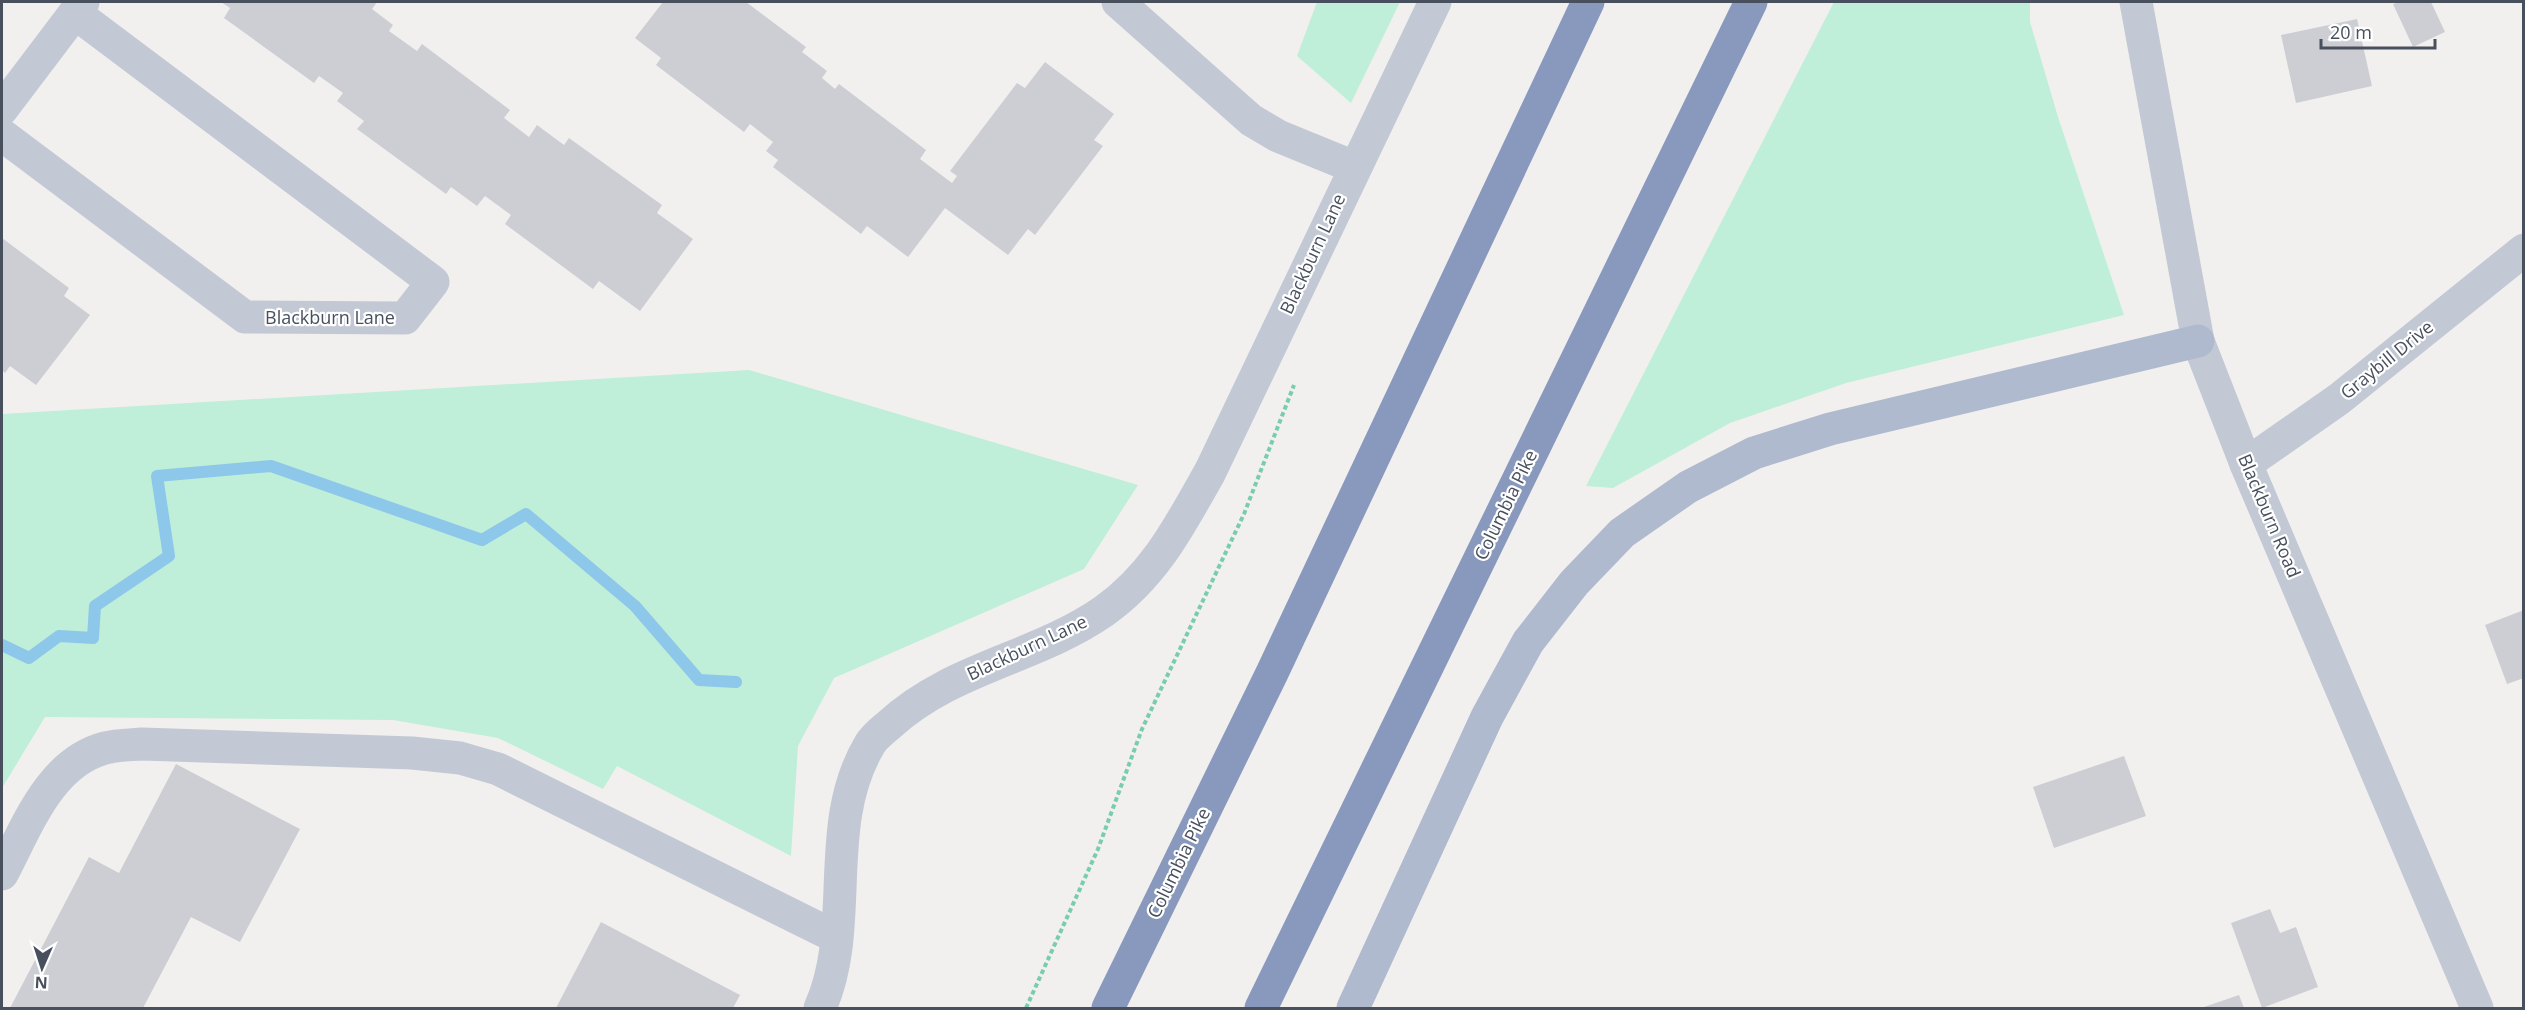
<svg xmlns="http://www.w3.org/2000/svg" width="2525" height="1010" viewBox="0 0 2525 1010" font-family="'Open Sans',sans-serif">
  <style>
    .green { fill: #bfeed9 }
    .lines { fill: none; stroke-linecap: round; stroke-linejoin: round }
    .stream { stroke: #8dc7ea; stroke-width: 12 }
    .building { fill: #ccced4 }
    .path { stroke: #78ccb1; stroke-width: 4; stroke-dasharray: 4.5 3; stroke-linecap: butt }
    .minor { stroke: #c3c9d4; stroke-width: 33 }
    .major { stroke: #b0bace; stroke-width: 33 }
    .highway { stroke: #8899bd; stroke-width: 33 }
    .labels { text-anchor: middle; stroke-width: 4.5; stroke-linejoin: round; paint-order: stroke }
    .street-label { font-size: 18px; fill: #484f5d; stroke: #fff }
  </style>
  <rect width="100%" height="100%" fill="#f2f0ef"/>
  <g class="green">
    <polygon points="1317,2 1400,2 1351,103 1297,56"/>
    <polygon points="1834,2 2030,2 2030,22 2058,117 2124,315 1846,383 1730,423 1613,488 1586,486"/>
    <polygon points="749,370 1138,485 1084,569 834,678 798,746 791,856 617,766 603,789 498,738 393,720 45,717 2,788 2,414"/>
  </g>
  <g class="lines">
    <polyline class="stream" points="2,645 29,658 59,636 93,638 95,606 169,556 157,476 271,466 482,540 526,514 635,606 699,680 736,682"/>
  </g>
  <g class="building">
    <polygon points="221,2 377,2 372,9 393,25 389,31 417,51 422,44 510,110 504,118 529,137 537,125 564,145 569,138 662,205 657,213 693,239 640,311 599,281 593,289 505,224 511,215 485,196 477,206 451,187 446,194 357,129 364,121 337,101 343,93 319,76 314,83 224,18 230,8"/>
    <polygon points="663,2 746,2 806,47 802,52 827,71 822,78 835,89 839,84 926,150 920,159 952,183 957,176 950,171 1017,83 1025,88 1045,62 1114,114 1094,140 1103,146 1035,235 1028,229 1008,255 945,208 908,257 867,226 861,234 773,167 778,160 766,151 773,142 750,124 744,132 656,65 661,58 635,38"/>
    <polygon points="2399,2 2431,2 2445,32 2413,47 2393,4"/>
    <polygon points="2357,19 2372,86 2296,103 2281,35"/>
    <polygon points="2,238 69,288 64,296 90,315 36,385 10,366 5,373 2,370"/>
    <polygon points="2524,610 2524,678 2507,684 2485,625"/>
    <polygon points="2124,756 2146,816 2054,848 2033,787"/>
    <polygon points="176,764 300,829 240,942 191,917 143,1008 10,1008 89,857 119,873"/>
    <polygon points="2270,909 2280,933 2296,927 2318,987 2262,1008 2231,923"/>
    <polygon points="601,922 740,995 733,1008 556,1008"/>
    <polygon points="2239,995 2244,1008 2201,1008"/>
  </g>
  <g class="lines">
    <polyline class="path" points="1026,1008 1098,849 1142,729 1244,514 1294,385"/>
    <g class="minor">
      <polyline points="1118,2 1251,120 1278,136 1354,167"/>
      <polyline points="2136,2 2198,341 2246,464 2477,1008"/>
      <polyline points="2,109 83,2"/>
      <polyline points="2,135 245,317 405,318 433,282 75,13"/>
      <polyline points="2246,464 2339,399 2524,250"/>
      <path d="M2 874C27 827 49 763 105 748 116 745 130 745 142 744L412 753 460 758 498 769 836 937"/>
      <path d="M820 1008C857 926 821 825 870 744 874 737 882 731 889 725 950 668 1037 658 1104 611 1155 575 1180 525 1210 472L1435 2"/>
    </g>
    <polyline class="major" points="1353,1008 1487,717 1528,642 1574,583 1622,533 1688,487 1754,453 1830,429 2198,341"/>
    <g class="highway">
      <polyline points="1108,1008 1272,673 1588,2"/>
      <polyline points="1261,1008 1751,2"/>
    </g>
  </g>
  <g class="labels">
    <g class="street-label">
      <text transform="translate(1313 254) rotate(-65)" y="6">Blackburn Lane</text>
      <text x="330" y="324">Blackburn Lane</text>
      <text transform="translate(2387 360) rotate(-39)" y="6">Graybill Drive</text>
      <text transform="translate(1506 505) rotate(-64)" y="6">Columbia Pike</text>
      <text transform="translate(2269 516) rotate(67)" y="6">Blackburn Road</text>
      <text transform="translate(1027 648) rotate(-25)" y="6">Blackburn Lane</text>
      <text transform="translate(1179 863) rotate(-64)" y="6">Columbia Pike</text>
    </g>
  </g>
  <rect width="2525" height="1010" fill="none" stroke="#484f5d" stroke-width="6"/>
  <g transform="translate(42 968) rotate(183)" stroke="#ffffff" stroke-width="4.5" paint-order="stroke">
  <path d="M0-4.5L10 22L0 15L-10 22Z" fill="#484f5d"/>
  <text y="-9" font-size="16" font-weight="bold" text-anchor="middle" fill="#484f5d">N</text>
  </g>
  <path d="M2321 39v9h114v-9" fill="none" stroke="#484f5d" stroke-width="3"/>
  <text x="2330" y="39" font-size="18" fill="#484f5d" stroke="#ffffff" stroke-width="4.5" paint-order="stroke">20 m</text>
</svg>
